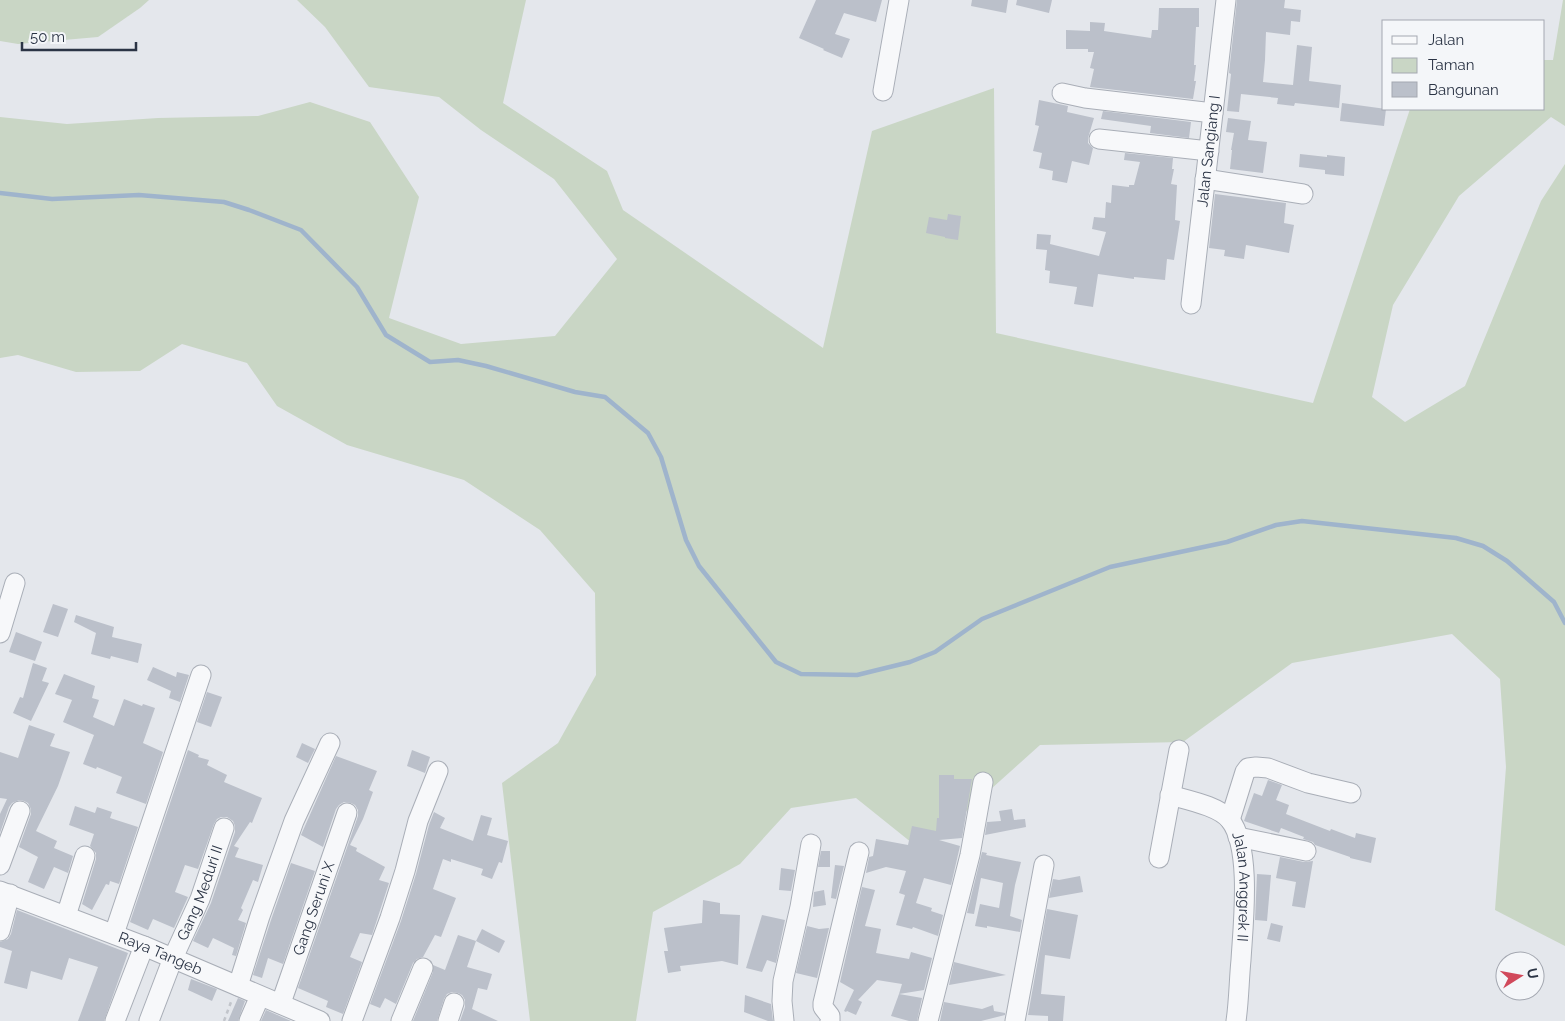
<svg xmlns="http://www.w3.org/2000/svg" width="1565" height="1021" viewBox="0 0 1565 1021" font-family="Raleway,sans-serif">
  <style>
    .green { fill: #c9d6c5 }
    .lines { fill: none; stroke-linecap: round; stroke-linejoin: round }
    .stream { stroke: #9fb4cc; stroke-width: 4.5 }
    .building { fill: #bbc0ca }
    .minor-casing { stroke: #a9aeb7; stroke-width: 21 }
    .path { stroke: #c2c5cb; stroke-width: 2.5; stroke-dasharray: 4 4; stroke-linecap: butt }
    .minor { stroke: #f7f8fa; stroke-width: 19 }
    .labels { text-anchor: middle; stroke-width: 4; stroke-linejoin: round; paint-order: stroke }
    .street-label { font-size: 15px; fill: #2b3445; stroke: #f4f6f9 }
  </style>
  <rect width="100%" height="100%" fill="#e4e7ec"/>
  <g class="green">
    <polygon points="0,0 149,0 140,8 98,37 18,44 0,41"/>
    <polygon points="297,0 526,0 503,103 607,171 623,210 823,348 872,131 994,88 996,333 1313,403 1410,109 1544,109 1544,60 1553,60 1563,0 1565,0 1565,126 1551,117 1459,196 1393,305 1372,397 1405,422 1465,386 1541,201 1565,164 1565,946 1495,910 1506,767 1500,679 1452,634 1292,663 1183,742 1040,745 922,851 856,798 791,808 740,864 653,912 636,1021 530,1021 502,783 558,743 596,675 595,593 540,530 464,480 347,445 277,406 247,363 182,344 140,371 76,372 18,355 0,358 0,117 67,124 158,118 258,116 310,102 370,122 419,197 389,318 461,344 555,336 617,259 554,179 481,130 439,97 369,87 325,27"/>
  </g>
  <g class="lines">
    <polyline class="stream" points="0,193 52,199 139,195 224,202 249,210 301,230 357,287 386,335 430,362 458,360 486,366 575,392 605,397 648,433 661,457 686,540 699,566 776,662 801,674 857,675 910,662 935,652 982,619 1110,567 1227,542 1276,525 1302,521 1456,538 1483,546 1507,561 1554,602 1565,623"/>
  </g>
  <g class="building">
    <polygon points="816,0 882,0 876,22 844,13 835,34 850,39 842,58 823,50 824,49 799,38"/>
    <polygon points="972,0 1008,0 1006,13 971,6"/>
    <polygon points="1017,0 1052,0 1049,13 1016,5"/>
    <polygon points="1237,0 1285,0 1284,8 1301,10 1300,22 1291,21 1290,35 1266,32 1265,60 1263,82 1293,85 1297,45 1312,47 1309,81 1341,85 1339,108 1295,103 1294,106 1277,104 1278,98 1241,94 1239,112 1227,111 1231,74 1229,73"/>
    <polygon points="1159,8 1199,8 1199,27 1196,27 1194,65 1196,65 1194,81 1196,81 1193,99 1090,87 1094,69 1090,68 1094,52 1088,52 1088,49 1066,49 1066,30 1090,31 1090,22 1105,23 1104,31 1151,38 1152,30 1158,30"/>
    <polygon points="1039,100 1068,106 1067,112 1094,118 1088,138 1088,143 1093,148 1089,165 1072,161 1067,183 1052,180 1053,171 1039,168 1042,153 1033,151 1039,126 1035,125"/>
    <polygon points="1342,103 1386,109 1384,126 1340,121"/>
    <polygon points="1103,111 1191,122 1189,138 1150,133 1151,126 1101,119"/>
    <polygon points="1228,118 1251,121 1248,140 1267,142 1263,173 1230,169 1232,150 1231,150 1234,133 1226,132"/>
    <polygon points="1125,153 1173,158 1172,169 1174,169 1171,184 1177,185 1175,220 1180,221 1174,260 1167,259 1165,280 1134,277 1134,279 1098,274 1093,307 1074,304 1077,287 1049,283 1050,271 1045,270 1047,250 1036,249 1037,234 1051,235 1050,244 1099,256 1106,232 1092,229 1094,217 1105,218 1106,202 1111,203 1112,185 1129,187 1129,185 1134,185 1140,162 1124,160"/>
    <polygon points="1300,154 1327,157 1327,155 1345,157 1344,176 1325,174 1325,170 1299,167"/>
    <polygon points="1215,194 1286,203 1284,223 1294,225 1289,253 1246,245 1244,259 1224,256 1225,250 1209,248"/>
    <polygon points="948,214 961,216 958,240 945,238 945,237 926,233 929,217 947,220"/>
    <polygon points="53,604 68,609 58,637 43,632"/>
    <polygon points="76,615 114,627 112,637 142,644 138,663 111,656 110,659 91,654 96,633 74,622"/>
    <polygon points="16,632 42,642 35,661 9,652"/>
    <polygon points="33,663 47,668 42,681 49,683 31,721 13,713 20,697 23,698"/>
    <polygon points="153,667 176,677 177,672 189,675 180,702 169,698 171,691 147,680"/>
    <polygon points="64,674 95,686 92,698 99,700 93,717 114,726 124,699 142,706 143,704 155,708 143,743 163,752 146,804 116,793 122,777 97,767 96,769 83,764 94,735 63,722 72,700 55,694"/>
    <polygon points="207,692 222,697 211,727 197,722"/>
    <polygon points="29,725 55,734 50,746 70,752 58,786 36,831 57,841 54,848 73,856 68,873 54,867 44,889 28,882 38,857 19,847 31,814 31,809 28,803 24,801 19,800 12,803 9,807 0,833 0,814 7,799 0,798 0,752 18,758"/>
    <polygon points="302,743 315,749 308,763 296,757"/>
    <polygon points="188,750 199,755 198,757 209,760 207,765 227,775 224,782 262,798 252,823 250,822 234,846 239,848 235,857 263,865 258,882 253,880 241,908 243,910 238,920 246,923 236,956 232,955 234,948 213,938 208,948 193,941 211,903 235,832 235,826 233,821 227,817 221,817 217,819 214,824 198,869 185,865 175,892 188,897 174,928 153,919 148,930 130,922"/>
    <polygon points="412,750 430,757 425,773 407,766"/>
    <polygon points="336,756 377,771 369,790 373,792 363,819 350,845 357,848 356,851 385,867 379,880 389,883 372,935 360,933 350,957 362,962 343,1014 326,1007 328,1001 298,988 358,816 358,810 355,805 351,803 344,802 339,805 336,809 323,847 301,835"/>
    <polygon points="939,775 954,775 954,779 972,779 962,838 939,840 960,846 951,885 924,878 916,903 932,908 931,911 943,915 938,936 913,927 912,929 896,925 905,895 899,893 906,871 886,867 866,873 869,857 873,856 876,839 908,845 912,826 936,831 937,818 939,818"/>
    <polygon points="1268,780 1282,785 1276,800 1289,805 1286,814 1330,831 1331,829 1355,838 1356,833 1376,838 1371,863 1350,858 1350,857 1315,845 1313,842 1303,839 1304,837 1281,828 1279,833 1244,821 1254,793 1262,796"/>
    <polygon points="75,806 95,813 97,807 112,812 110,818 138,827 119,884 110,881 109,885 106,884 92,910 82,904 96,859 96,853 90,846 94,834 69,825"/>
    <polygon points="1012,809 1014,820 1025,819 1026,827 985,835 987,822 1001,821 999,811"/>
    <polygon points="434,812 445,818 440,828 473,841 481,815 492,818 487,835 508,841 502,863 499,862 492,879 481,875 483,869 451,859 451,862 443,859 433,889 456,898 441,937 435,935 423,957 417,959 413,963 396,1004 385,998 380,1008 370,1004 401,921 416,874 429,825"/>
    <polygon points="821,851 830,851 830,867 818,867"/>
    <polygon points="982,852 987,853 986,855 1021,862 1015,885 1010,916 1022,920 1020,932 987,926 987,928 975,926 980,904 999,908 1003,883 981,878 974,914 967,913"/>
    <polygon points="1280,857 1304,862 1313,861 1305,908 1292,906 1296,882 1276,878"/>
    <polygon points="291,863 315,871 283,964 268,958 262,978 253,975 271,920"/>
    <polygon points="835,865 844,866 836,899 831,898"/>
    <polygon points="781,868 795,870 791,891 779,890"/>
    <polygon points="1257,874 1271,875 1267,921 1255,920"/>
    <polygon points="1080,876 1083,892 1049,898 1053,879 1059,880"/>
    <polygon points="862,887 875,890 865,926 881,929 876,953 909,959 911,952 932,958 924,990 899,994 902,984 877,980 858,1000 862,1002 856,1015 847,1011 846,1012 844,1011 854,990 840,982"/>
    <polygon points="824,890 826,905 813,907 814,892"/>
    <polygon points="703,900 720,903 720,914 740,915 738,965 722,961 680,966 681,971 668,973 664,951 668,951 664,928 702,923"/>
    <polygon points="1047,909 1078,915 1070,959 1045,955 1041,994 1065,996 1063,1021 1048,1021 1048,1016 1028,1015"/>
    <polygon points="17,910 128,953 104,1021 78,1021 98,967 69,958 62,980 31,971 27,989 4,983 12,951 0,947 0,942 8,939 11,934"/>
    <polygon points="762,915 785,920 776,963 767,960 762,972 746,968"/>
    <polygon points="1271,923 1283,926 1280,942 1267,939"/>
    <polygon points="807,926 819,929 829,928 817,978 796,973"/>
    <polygon points="482,929 505,941 499,953 476,941"/>
    <polygon points="458,935 476,941 467,967 492,974 487,990 478,988 472,1009 498,1021 460,1021 465,1007 465,1000 462,995 458,993 452,992 447,994 444,999 437,1021 413,1021 433,972 433,965 445,970"/>
    <polygon points="954,962 1006,975 949,985"/>
    <polygon points="191,979 217,989 212,1001 188,990"/>
    <polygon points="899,994 922,998 917,1021 909,1021 891,1016"/>
    <polygon points="745,995 771,1004 773,1021 768,1021 744,1012"/>
    <polygon points="238,998 245,1001 238,1021 228,1021"/>
    <polygon points="944,1002 982,1009 993,1005 994,1011 1005,1013 1005,1015 981,1021 940,1021"/>
    <polygon points="266,1010 291,1021 261,1021"/>
  </g>
  <g class="lines">
    <defs>
      <g id="minor">
        <polyline points="883,91 899,0"/>
        <polyline points="1062,93 1085,98 1213,113"/>
        <polyline points="1099,139 1209,151"/>
        <polyline points="1205,179 1303,194"/>
        <path id="s1" d="M1191 304 1226 0"/>
        <polyline points="0,633 15,583"/>
        <path id="s2" d="M1170 795C1187 800 1219 806 1230 820 1252 848 1243 925 1241 960 1239 980 1239 1001 1236 1021"/>
        <polyline points="1230,820 1245,772 1248,768 1256,767 1268,768 1308,783 1351,793"/>
        <polyline points="1238,837 1306,851"/>
        <polyline points="1159,858 1179,750"/>
        <polyline points="0,865 20,811"/>
        <path id="s3" d="M0 891 144 946 320 1021"/>
        <polyline points="66,916 85,856"/>
        <polyline points="0,931 10,894"/>
        <polyline points="114,934 201,675"/>
        <polyline points="238,986 260,916 294,821 330,743"/>
        <path id="s4" d="M281 1003 347 813"/>
        <polyline points="115,1021 144,946"/>
        <path id="s5" d="M149 1021 173 958 200 899 224 828"/>
        <polyline points="249,1021 256,1005"/>
        <polyline points="352,1021 390,918 405,871 418,821 438,771"/>
        <polyline points="401,1021 423,968"/>
        <polyline points="448,1021 454,1003"/>
        <polyline points="784,1021 782,1001 783,981 800,907 811,844"/>
        <polyline points="830,1021 830,1016 823,1007 823,1003 859,852"/>
        <polyline points="928,1021 970,855 983,782"/>
        <polyline points="1015,1021 1044,865"/>
      </g>
    </defs>
    <use href="#minor" class="minor-casing"/>
    <polyline class="path" points="224,1021 231,1002"/>
    <use href="#minor" class="minor"/>
  </g>
  <g class="labels">
    <g class="street-label">
      <text dy="5" stroke="none"><textPath href="#s1" startOffset="154">Jalan Sangiang I</textPath></text>
      <text dy="5" stroke="none"><textPath href="#s2" startOffset="135">Jalan Anggrek II</textPath></text>
      <text dy="5" stroke="none"><textPath href="#s5" startOffset="138">Gang Meduri II</textPath></text>
      <text dy="5" stroke="none"><textPath href="#s4" startOffset="100">Gang Seruni X</textPath></text>
      <text dy="5" stroke="none"><textPath href="#s3" startOffset="172">Raya Tangeb</textPath></text>
    </g>
  </g>
  <rect x="1382" y="20" width="162" height="90" fill="#f4f6f9" stroke="#a4a8b1"/>
  <rect x="1392" y="36" width="25" height="8" fill="#f7f8fa" stroke="#a4a8b1"/>
  <text x="1428" y="45" font-size="15" fill="#2b3445">Jalan</text>
  <rect x="1392" y="58" width="25" height="15" fill="#c9d6c5" stroke="#a4a8b1"/>
  <text x="1428" y="70" font-size="15" fill="#2b3445">Taman</text>
  <rect x="1392" y="82" width="25" height="15" fill="#bbc0ca" stroke="#a4a8b1"/>
  <text x="1428" y="95" font-size="15" fill="#2b3445">Bangunan</text>
  <g transform="translate(1520 976) rotate(79)"><circle r="24" fill="#f4f6f9" stroke="#a4a8b1"/>
  <path d="M0-4L9 19L0 12L-9 19Z" fill="#d1495b"/>
  <text y="-8" font-size="14" font-weight="bold" text-anchor="middle" fill="#2b3445">U</text>
  </g>
  <path d="M22 42v8h114v-8" fill="none" stroke="#2b3445" stroke-width="2.5"/>
  <text x="30" y="42" font-size="15" fill="#2b3445" stroke="#f4f6f9" stroke-width="4" paint-order="stroke">50 m</text>
</svg>
